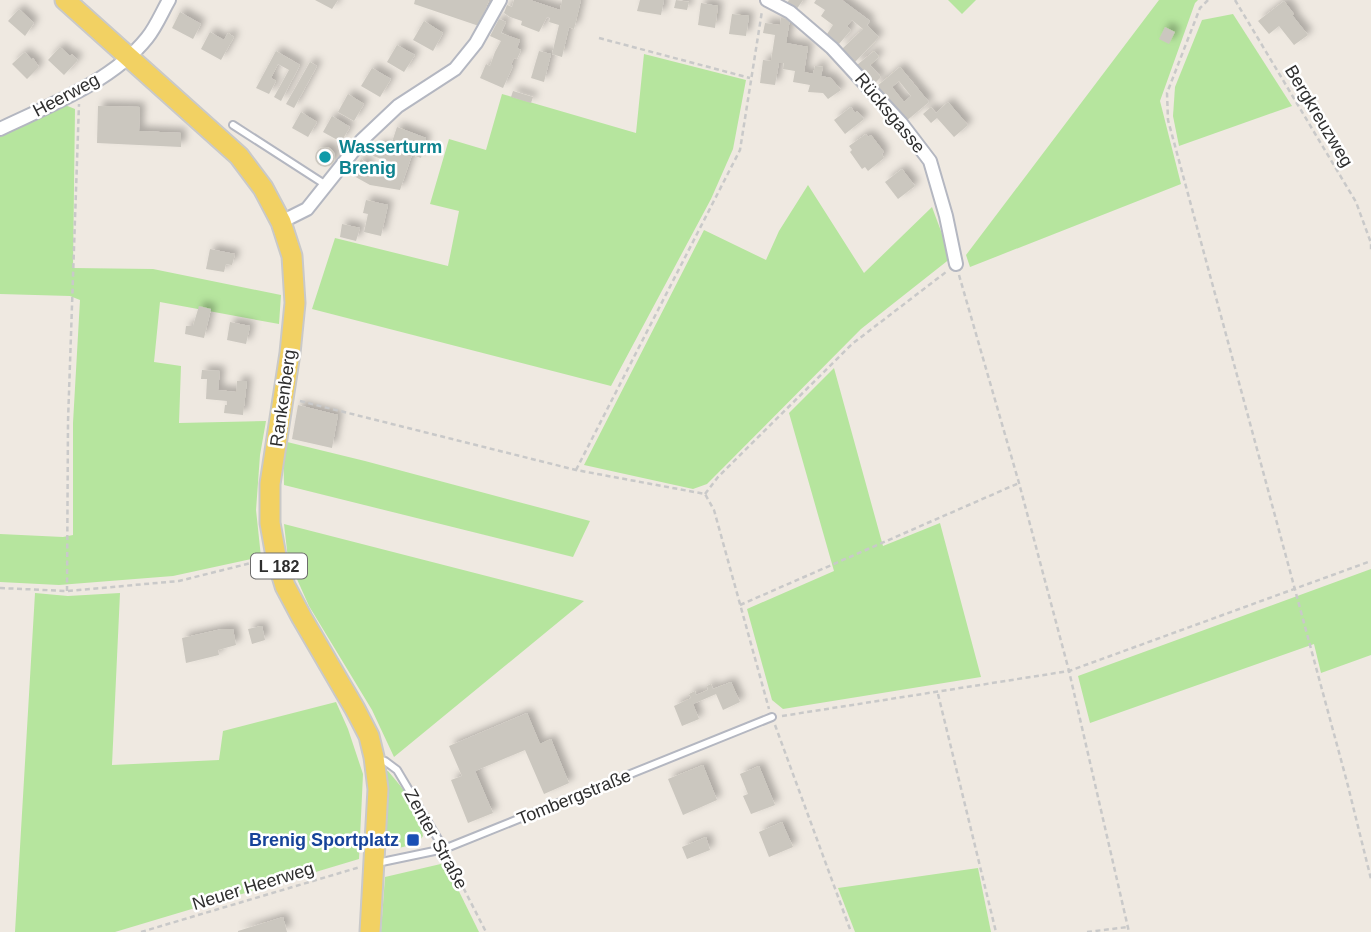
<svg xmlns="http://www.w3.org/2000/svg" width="1371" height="932" viewBox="0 0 1371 932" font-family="Helvetica,sans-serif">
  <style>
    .green { fill: #b6e59e }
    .building { fill: #cbc7bf; fill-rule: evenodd; filter: url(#shadow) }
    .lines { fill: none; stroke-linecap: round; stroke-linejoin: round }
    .lane-casing { stroke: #b4b7c1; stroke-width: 10 }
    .street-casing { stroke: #b4b7c1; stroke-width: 16 }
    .primary-casing { stroke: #c9c9c9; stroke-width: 23 }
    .path { stroke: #c9c9c9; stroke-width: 2.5; stroke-dasharray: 5 3.5; stroke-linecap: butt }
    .lane { stroke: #fff; stroke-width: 6 }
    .street { stroke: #fff; stroke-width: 12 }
    .primary { stroke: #f2d163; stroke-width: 19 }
    .culture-dot { fill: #0f9aa8; stroke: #fff; stroke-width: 2.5 }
    .transit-dot { fill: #1a4fb4; stroke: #fff; stroke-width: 2.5 }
    .labels { text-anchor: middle; stroke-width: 5; stroke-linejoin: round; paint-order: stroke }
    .shield { fill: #fff; stroke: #6d6d6d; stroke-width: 2 }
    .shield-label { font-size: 16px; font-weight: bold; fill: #2e2e2e }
    .street-label { font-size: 18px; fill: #2e2e2e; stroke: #fff }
    .culture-label { font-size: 18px; font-weight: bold; fill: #0d838f; stroke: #fff; text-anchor: start }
    .transit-label { font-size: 18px; font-weight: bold; fill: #164399; stroke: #fff; text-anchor: end }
  </style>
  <defs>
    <filter id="shadow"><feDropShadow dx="5" dy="-5" stdDeviation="3.5" flood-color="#0004"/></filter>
  </defs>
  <rect width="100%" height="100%" fill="#efe9e1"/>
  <g class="green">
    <polygon points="948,0 976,0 962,14"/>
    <polygon points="1159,0 1198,0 1195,3 1160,101 1181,184 970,267 966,255"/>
    <polygon points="1233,14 1292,106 1179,146 1173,116 1175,87 1202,20"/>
    <polygon points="644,54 746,80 733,149 711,199 611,386 312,309 335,238 448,266 459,211 430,204 449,139 486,150 502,94 636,133"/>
    <polygon points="65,105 75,109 73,268 153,269 281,295 279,324 160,302 154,362 181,366 179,423 266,421 260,455 256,510 261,557 173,576 59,585 0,582 0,534 63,537 73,535 73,423 80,300 70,296 0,294 0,137"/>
    <polygon points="808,185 864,273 932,207 951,258 861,329 707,484 693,489 584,465 704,230 766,260 779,231"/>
    <polygon points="834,368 883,546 940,523 981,677 783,709 772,700 747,609 834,571 789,413"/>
    <polygon points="283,441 365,461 590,521 573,557 284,485"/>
    <polygon points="284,524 584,601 394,757 372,710 309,606 288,559"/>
    <polygon points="1371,569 1371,655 1321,673 1314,644 1090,723 1078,676"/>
    <polygon points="35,593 68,596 120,593 112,765 219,760 223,731 336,702 348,729 363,774 359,859 115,932 15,932"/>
    <path d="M387 771H388C406 792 419 808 423 836L418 843 399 848 388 847 383 840V775Z"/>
    <polygon points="445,863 479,932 381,932 385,877"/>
    <polygon points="978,868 991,932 855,932 838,888"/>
  </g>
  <g class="building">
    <polygon points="315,0 338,0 332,9"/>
    <polygon points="415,0 489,0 479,26 414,4"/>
    <polygon points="514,0 530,0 560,10 562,0 581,0 574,29 569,27 562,57 552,54 559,25 549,22 550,18 547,17 539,32 521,25 522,21 510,17 504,13 507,5 512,7"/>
    <polygon points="640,0 664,0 661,15 637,11"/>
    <polygon points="676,0 689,2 687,10 674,8"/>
    <polygon points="789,0 803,0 796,10 787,3"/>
    <polygon points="816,0 842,0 870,21 867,25 879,37 855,62 842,49 863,29 852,20 847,26 851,30 839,44 827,34 833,25 821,16 825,10 814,3"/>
    <polygon points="1284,1 1294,14 1292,15 1308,35 1294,45 1279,26 1269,34 1258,21"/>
    <polygon points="701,3 718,6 715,28 698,25"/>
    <polygon points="19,9 34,23 25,36 8,21"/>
    <polygon points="180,12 201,24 193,39 172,28"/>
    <polygon points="732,14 749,16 746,36 729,34"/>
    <polygon points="781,18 790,19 786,43 808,47 804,72 813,74 815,66 823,67 821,76 831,78 841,90 828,99 823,93 808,92 810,85 793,82 795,71 783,69 784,63 779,63 775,85 760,83 763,60 771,61 775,35 763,33 765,23 780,25"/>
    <polygon points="499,19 506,22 501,33 520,40 517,48 521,50 517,59 514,58 511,65 513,66 503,88 480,78 486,64 490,66 495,52 501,41 490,36"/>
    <polygon points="424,21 443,33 433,51 413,40"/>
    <polygon points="1165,27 1175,32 1169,44 1159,39"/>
    <polygon points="210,32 224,40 228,33 234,37 221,60 201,49"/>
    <polygon points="397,45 415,55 404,72 387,62"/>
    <polygon points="60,47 70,56 72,54 78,60 64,75 48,60"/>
    <polygon points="276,51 300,65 281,101 274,97 289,70 278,64 271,78 276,81 269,94 256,88"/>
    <polygon points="539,51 551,54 544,82 531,78"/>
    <polygon points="874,51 879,57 870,65 881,77 874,84 857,65"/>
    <polygon points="25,52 32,60 33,58 39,67 27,79 12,64"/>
    <polygon points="310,62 317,66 294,108 286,104"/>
    <path d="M900 67 929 102 905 122 876 87ZM899 81 911 96 904 102 892 87Z"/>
    <polygon points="372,68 391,79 380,97 361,86"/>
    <polygon points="513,91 533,97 531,103 511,97"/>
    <polygon points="348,94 364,104 354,121 338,112"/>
    <polygon points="948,102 968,125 954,137 937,118 931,123 923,114 931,107 936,113"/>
    <polygon points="98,106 140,107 139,131 181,133 181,147 97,143"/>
    <polygon points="851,107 855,113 857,111 864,119 845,134 834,120"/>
    <polygon points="301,112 317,122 308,137 292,128"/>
    <polygon points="332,116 350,127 341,142 323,132"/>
    <polygon points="397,127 426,138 421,158 412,155 400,190 370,185 352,175 361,159 370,165 366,171 374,176 388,178 390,174 393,175 396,164 373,156 379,144 390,148"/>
    <polygon points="866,134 868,137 871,135 884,152 882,154 884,158 868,171 865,167 862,169 850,152 852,150 849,146"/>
    <circle cx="325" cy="157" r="10"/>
    <polygon points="902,169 915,186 898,199 885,182"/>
    <polygon points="366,200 388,205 381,236 364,232 368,214 363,213"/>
    <polygon points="342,224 360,228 356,241 340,237"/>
    <polygon points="210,249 235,254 232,265 226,264 224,272 206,269"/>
    <polygon points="199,306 211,309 204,338 185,334 186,326 193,326"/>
    <polygon points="230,322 250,326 246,344 227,340"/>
    <polygon points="202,370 220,371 218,390 236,392 237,381 247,381 243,415 224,413 225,405 227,405 227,401 206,399 207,379 201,379"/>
    <polygon points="298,405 338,415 332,448 292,439"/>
    <polygon points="262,626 265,640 252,644 248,629"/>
    <polygon points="222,629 233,629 236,645 218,650 219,655 186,663 182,638"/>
    <polygon points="731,682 740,702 723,710 716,694 693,704 699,719 682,726 674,706 691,698 689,694 695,691 696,695 708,690 707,686 711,684 713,689"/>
    <polygon points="527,713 540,744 551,739 569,783 544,794 525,750 475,771 493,813 468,823 451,780 462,776 449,746"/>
    <polygon points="703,765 717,800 683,815 668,779"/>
    <polygon points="759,766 775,805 751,814 743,796 748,794 740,774"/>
    <polygon points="782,822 793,847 769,857 759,832"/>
    <polygon points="706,837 710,850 687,859 682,847"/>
    <polygon points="283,917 287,932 238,932 238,931"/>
  </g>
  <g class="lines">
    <defs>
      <g id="lane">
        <polyline points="233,125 326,185"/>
        <polyline points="379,759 385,761 397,770 444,849"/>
        <polyline points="377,863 444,849 772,717"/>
      </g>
      <g id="street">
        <polyline points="767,0 790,12 832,48 901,123 930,161 946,216 956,264"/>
        <path d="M0 129C48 106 113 81 147 38 156 27 162 12 169 0"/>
        <polyline points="281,222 307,209 362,140 398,106 455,69 476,43 500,0"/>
      </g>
      <polyline id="primary" points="65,0 239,156 263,188 281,222 292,256 295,303 290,353 270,484 270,523 276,556 285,586 302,618 355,709 369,736 374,757 378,789 370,932"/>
    </defs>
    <use href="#lane" class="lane-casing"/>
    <use href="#street" class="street-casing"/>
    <use href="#primary" class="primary-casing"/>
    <g class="path">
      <polyline points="1208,0 1200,8 1167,93 1168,120 1347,782 1371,879"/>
      <polyline points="1235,0 1356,202 1371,243 1371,250"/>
      <polyline points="599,38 750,78"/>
      <polyline points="959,275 1019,483 1069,671 1129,932"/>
      <polyline points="300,401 576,470 705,494 714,510 769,709"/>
      <polyline points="576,470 740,150 762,11"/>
      <polyline points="705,494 718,477 852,344 946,272"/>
      <polyline points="0,588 67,591 179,581 263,560"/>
      <polyline points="67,591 68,421 79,104"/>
      <polyline points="740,605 1019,483"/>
      <polyline points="938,694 996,932"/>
      <polyline points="782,716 1069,671 1371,561"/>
      <polyline points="775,725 851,932"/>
      <polyline points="448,858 486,932"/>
      <polyline points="141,932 360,867"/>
      <polyline points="1087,932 1128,927"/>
    </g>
    <use href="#lane" class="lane"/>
    <use href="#street" class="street"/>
    <use href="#primary" class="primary"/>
  </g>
  <circle class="culture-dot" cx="325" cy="157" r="7"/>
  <rect class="transit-dot" x="406" y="833" width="14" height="14" rx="3.5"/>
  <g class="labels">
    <rect class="shield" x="251" y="553.5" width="56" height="25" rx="5"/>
    <g class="shield-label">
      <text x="279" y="572">L 182</text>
    </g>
    <g class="street-label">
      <text transform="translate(66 95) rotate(-28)" y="6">Heerweg</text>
      <text transform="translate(890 113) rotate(50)" y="6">Rücksgasse</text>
      <text transform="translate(1319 116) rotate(59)" y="6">Bergkreuzweg</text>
      <text transform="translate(283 398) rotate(-82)" y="6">Rankenberg</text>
      <text transform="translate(574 797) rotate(-22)" y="6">Tombergstraße</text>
      <text transform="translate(436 839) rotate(61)" y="6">Zenter Straße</text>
      <text transform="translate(253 886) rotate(-17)" y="6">Neuer Heerweg</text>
    </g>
    <g class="culture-label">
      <text x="339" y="153">Wasserturm<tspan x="339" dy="21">Brenig</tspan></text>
    </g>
    <g class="transit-label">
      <text x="399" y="846">Brenig Sportplatz</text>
    </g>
  </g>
</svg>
